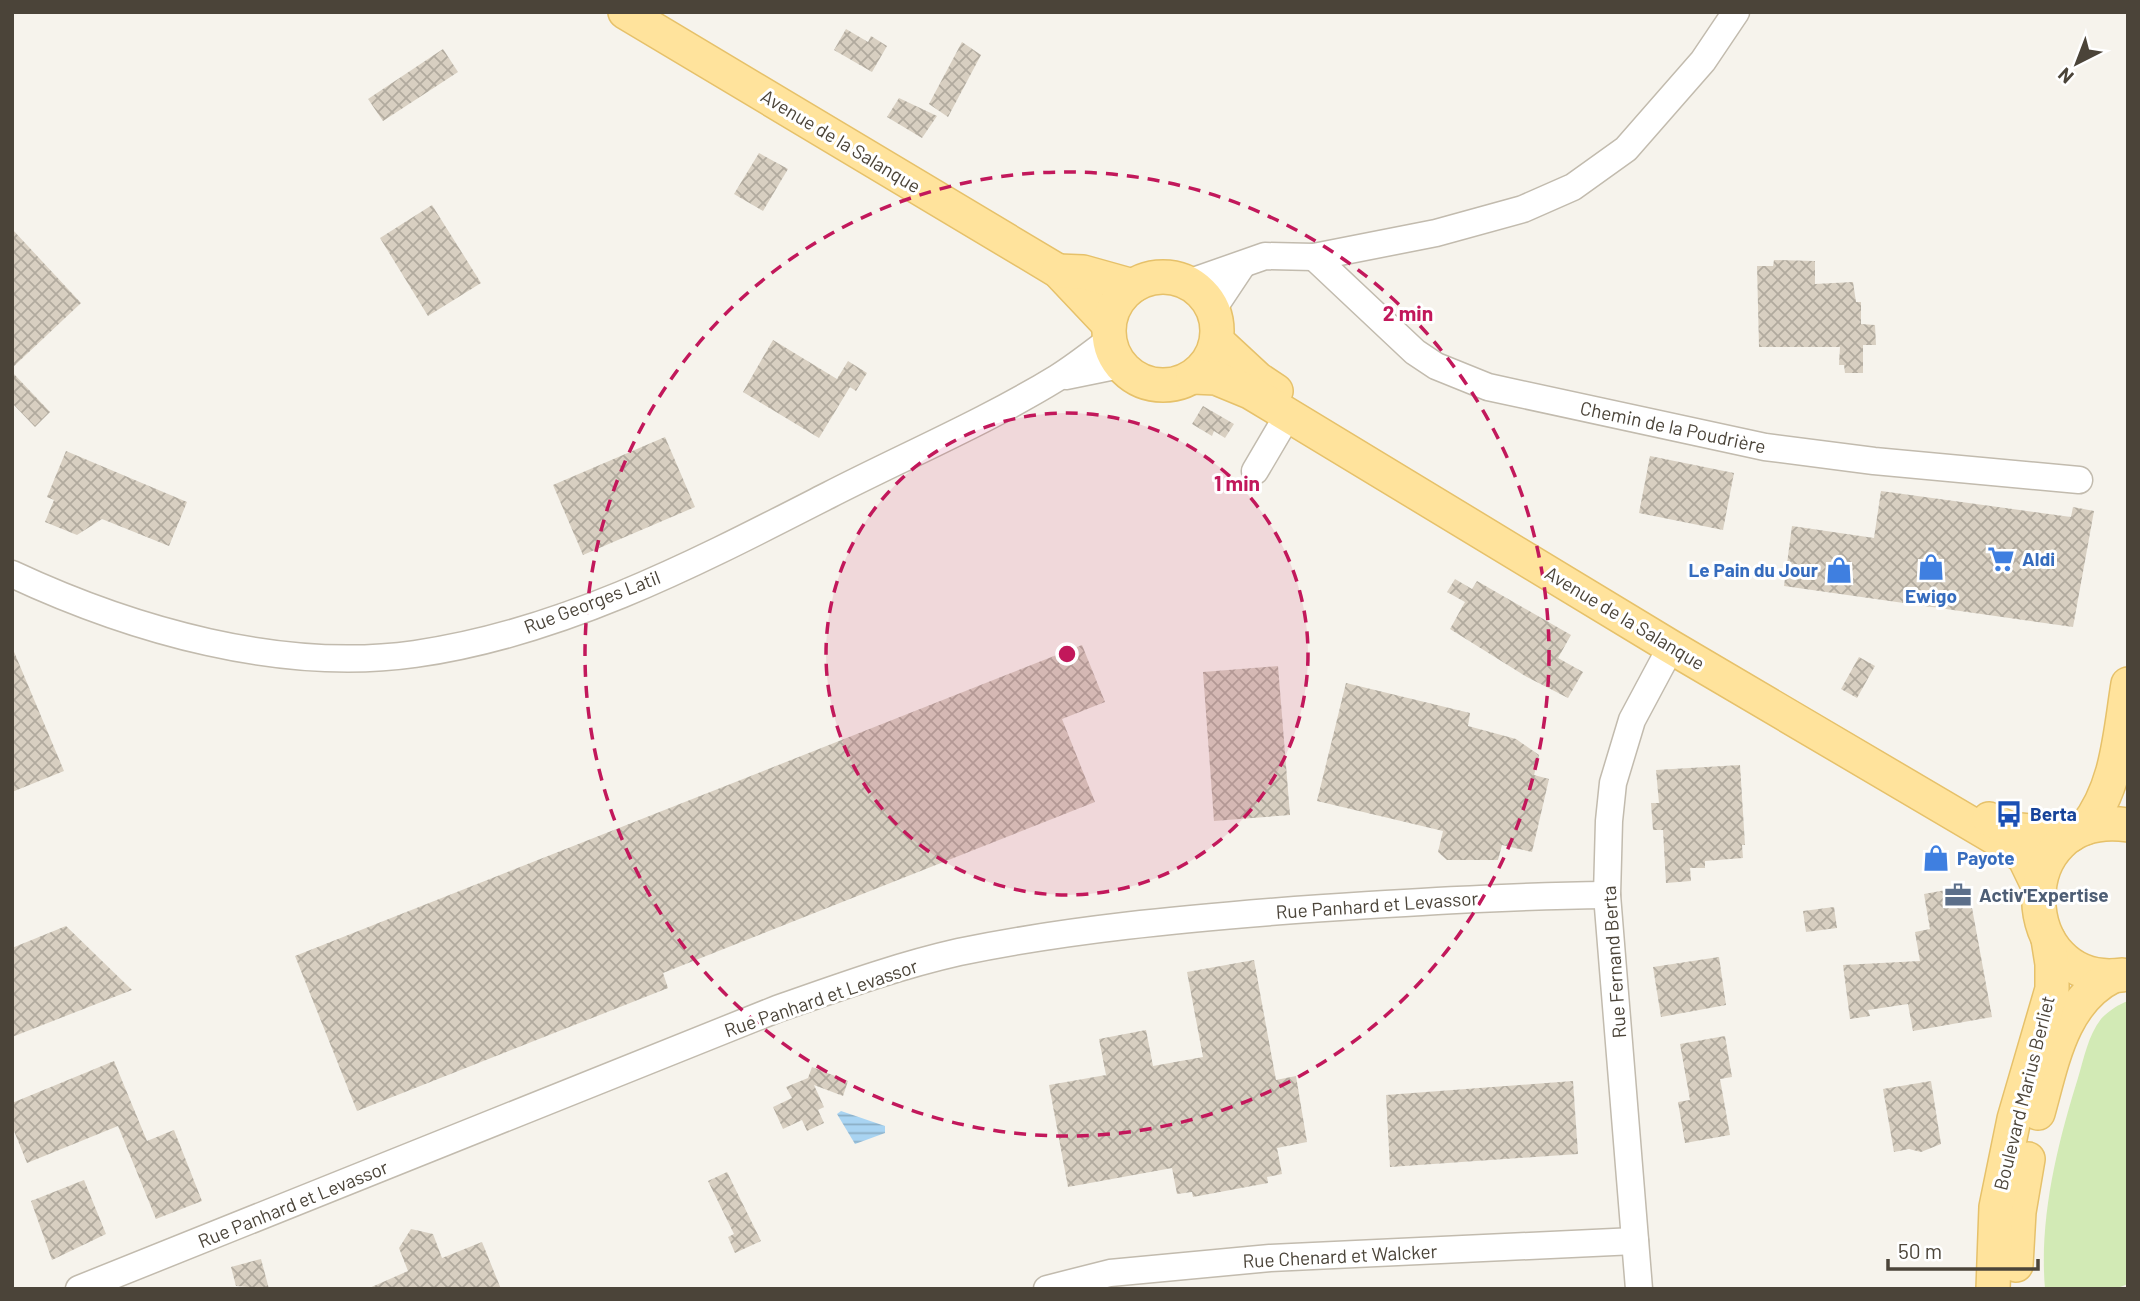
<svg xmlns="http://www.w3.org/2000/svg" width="2140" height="1301" viewBox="0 0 2140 1301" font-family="Barlow,sans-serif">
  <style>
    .grass { fill: #d2eab5 }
    .water { fill: url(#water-rules) }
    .building { fill: url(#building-cross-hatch) }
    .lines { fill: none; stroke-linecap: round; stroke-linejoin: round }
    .minor-casing { stroke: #c2bbae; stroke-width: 29 }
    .major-casing { stroke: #e6c16a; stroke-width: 36 }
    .minor { stroke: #fff; stroke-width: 26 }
    .major { stroke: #ffe39c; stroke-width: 33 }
    .ring { fill: none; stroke: #c2185b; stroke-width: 3.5; stroke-dasharray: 12 9 }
    .labels { text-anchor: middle; stroke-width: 6; stroke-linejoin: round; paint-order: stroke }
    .street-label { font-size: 19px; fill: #4b4439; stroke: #fff }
    .shop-label { font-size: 19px; font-weight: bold; fill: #366cbe; stroke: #fff; text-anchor: start }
    .transit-label { font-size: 19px; font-weight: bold; fill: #164399; stroke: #fff; text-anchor: start }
    .service-label { font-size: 19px; font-weight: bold; fill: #4e5e75; stroke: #fff; text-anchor: start }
    .centre { fill: #c2185b; stroke: #fff; stroke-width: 3.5 }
    .ring-label { font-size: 21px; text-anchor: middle; font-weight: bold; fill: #c2185b; stroke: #fff; stroke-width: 6; stroke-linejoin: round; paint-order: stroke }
  </style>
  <defs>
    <pattern id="water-rules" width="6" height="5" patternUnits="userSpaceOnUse" patternTransform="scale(1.75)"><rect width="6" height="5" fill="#a9d4f2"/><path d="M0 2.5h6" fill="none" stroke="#8caec5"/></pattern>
    <pattern id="building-cross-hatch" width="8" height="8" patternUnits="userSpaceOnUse" patternTransform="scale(1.75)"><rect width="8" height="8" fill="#d8cfc1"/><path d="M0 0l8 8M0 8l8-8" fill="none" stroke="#b1aa9e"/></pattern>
  </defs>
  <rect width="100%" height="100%" fill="#f6f3ec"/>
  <path class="grass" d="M2128 1001V1284L2115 1289H2045C2039 1219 2057 1145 2078 1078 2084 1058 2088 1036 2101 1019 2107 1012 2119 1004 2128 1001Z"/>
  <polygon class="water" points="841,1111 885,1126 885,1133 855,1144 837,1114"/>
  <g class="building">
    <polygon points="846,29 868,42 871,36 887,46 872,72 834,50"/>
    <polygon points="962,42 981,55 948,117 929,104"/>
    <polygon points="443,49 458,72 383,121 368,99"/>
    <polygon points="899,98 937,116 922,138 887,117"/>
    <polygon points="759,153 788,169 763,211 734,194"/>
    <polygon points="432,205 481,283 428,316 380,238"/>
    <polygon points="12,229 81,303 12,368"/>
    <polygon points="1774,260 1815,261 1815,284 1853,282 1856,302 1861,302 1861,324 1875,325 1876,345 1863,345 1863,373 1845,373 1844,365 1839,365 1840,347 1759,347 1757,266 1773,266"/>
    <polygon points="773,340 837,379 848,361 867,373 856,391 850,387 819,438 743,392"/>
    <polygon points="12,372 50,412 35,427 12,403"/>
    <polygon points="1203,406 1234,424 1225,438 1214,431 1212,436 1192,424"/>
    <polygon points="665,437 695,507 583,555 553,485"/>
    <polygon points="66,451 187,502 169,546 102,519 77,535 45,522 54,500 47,497"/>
    <polygon points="1650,456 1734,473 1723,530 1639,513"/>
    <polygon points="1881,491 2071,517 2073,507 2094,511 2073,627 1784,586 1792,526 1874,538"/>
    <polygon points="1455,579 1472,589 1477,581 1571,635 1558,658 1583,672 1568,698 1527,677 1450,629 1465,602 1447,592"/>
    <polygon points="1082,645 1105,702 1062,719 1095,802 663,973 668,988 357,1111 295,956"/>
    <polygon points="12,647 64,771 12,792"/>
    <polygon points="1859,657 1875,666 1857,698 1841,689"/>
    <polygon points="1278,666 1290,815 1214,821 1203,672"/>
    <polygon points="1346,683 1470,713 1468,726 1516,739 1539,755 1534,775 1549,779 1532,852 1502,845 1498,860 1447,860 1438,852 1443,831 1317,801"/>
    <polygon points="1740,765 1745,845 1742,845 1743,858 1705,861 1705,868 1690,868 1691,881 1666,883 1663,830 1653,830 1651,803 1659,803 1656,770"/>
    <polygon points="1968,886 1992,1017 1913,1031 1908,1004 1868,1010 1870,1016 1850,1019 1843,965 1920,961 1915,932 1930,929 1924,894"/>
    <polygon points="1834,907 1837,928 1806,932 1803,911"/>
    <polygon points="66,926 132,990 12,1037 12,948"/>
    <polygon points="1719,957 1726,1005 1661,1017 1653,967"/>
    <polygon points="1254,960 1276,1080 1296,1076 1307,1142 1277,1148 1282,1174 1267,1177 1268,1183 1193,1197 1192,1192 1177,1194 1172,1168 1068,1187 1049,1085 1106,1075 1099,1039 1146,1030 1153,1066 1203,1057 1187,972"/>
    <polygon points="1725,1036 1732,1077 1720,1079 1730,1135 1685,1143 1678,1102 1690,1100 1680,1044"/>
    <polygon points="114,1061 147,1141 174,1130 202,1201 156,1219 118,1126 27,1163 12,1126 12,1103"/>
    <polygon points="812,1067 848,1081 843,1096 814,1085 824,1107 818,1110 824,1123 807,1131 802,1120 783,1129 773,1107 792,1098 786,1087 808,1078"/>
    <polygon points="1573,1081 1578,1154 1390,1167 1386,1095"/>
    <polygon points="1931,1081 1941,1144 1921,1152 1909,1149 1894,1152 1883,1089"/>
    <polygon points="727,1172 761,1241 735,1253 728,1237 734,1234 708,1181"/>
    <polygon points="84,1180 106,1234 52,1260 31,1201"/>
    <polygon points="411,1229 433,1234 442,1258 482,1242 501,1289 367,1289 408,1271 399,1248"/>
    <polygon points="261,1259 269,1289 236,1286 231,1267"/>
  </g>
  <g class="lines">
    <defs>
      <g id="minor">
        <polyline points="1314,257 1415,352 1436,366 1488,387 1765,447 1874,461 2079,480"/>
        <polyline points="1188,283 1265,256 1314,257 1436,233 1523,209 1573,187 1626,149 1703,61 1736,12"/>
        <polyline points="1213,309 1241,267"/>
        <polyline points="1066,376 1120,365"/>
        <polyline points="1255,471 1288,415"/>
        <path d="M12 574C132 630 281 673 415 654 563 633 698 562 829 495 903 457 987 421 1057 378 1075 367 1092 353 1110 340"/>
        <path d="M79 1289 777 1009C837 988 897 966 959 952 1070 929 1182 919 1295 910 1399 903 1503 896 1607 895"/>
        <polyline points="1047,1289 1110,1273 1270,1258 1635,1241"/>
        <polyline points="1639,1289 1607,895 1609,821 1613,783 1632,720 1671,647"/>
      </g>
      <g id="major">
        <polyline points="625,12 1058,271 1109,325"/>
        <polyline points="1058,271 1083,272 1133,286"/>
        <circle cx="1163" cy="331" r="54"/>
        <polyline points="1217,341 1258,379 1276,391"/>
        <polyline points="1193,377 1216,378 1250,392 1671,647 1997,839 2024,857 2038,886"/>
        <polyline points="1989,819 2010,829 2071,835"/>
        <path d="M2085 828C2118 787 2120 733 2128 684"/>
        <path d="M2122 975C2014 990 2006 808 2128 825"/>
        <path d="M2038 1113C2052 1063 2062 1001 2113 976"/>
        <polyline points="2016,1265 2019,1212 2028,1159"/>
        <polyline points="1993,1289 1996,1207 2014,1119 2052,989 2052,964 2048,939"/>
      </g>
    </defs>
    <use href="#minor" class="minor-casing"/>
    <use href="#major" class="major-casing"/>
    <use href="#minor" class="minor"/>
    <use href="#major" class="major"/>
  </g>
  <circle cx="1067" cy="654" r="241" fill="#c2185b" fill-opacity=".12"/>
  <g class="ring">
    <circle cx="1067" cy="654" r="241"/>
    <circle cx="1067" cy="654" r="482"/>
  </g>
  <defs>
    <symbol id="supermarket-bare" viewBox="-9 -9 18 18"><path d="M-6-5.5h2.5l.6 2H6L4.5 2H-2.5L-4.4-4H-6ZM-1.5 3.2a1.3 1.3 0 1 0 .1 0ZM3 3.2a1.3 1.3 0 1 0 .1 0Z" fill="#3f7fe0" stroke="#fff" stroke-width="2.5" paint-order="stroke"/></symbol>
    <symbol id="shop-bare" viewBox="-9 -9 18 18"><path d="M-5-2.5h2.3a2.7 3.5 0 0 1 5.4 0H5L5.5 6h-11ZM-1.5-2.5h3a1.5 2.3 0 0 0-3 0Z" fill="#3f7fe0" stroke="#fff" stroke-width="2.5" paint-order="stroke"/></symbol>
    <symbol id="bus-bare" viewBox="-9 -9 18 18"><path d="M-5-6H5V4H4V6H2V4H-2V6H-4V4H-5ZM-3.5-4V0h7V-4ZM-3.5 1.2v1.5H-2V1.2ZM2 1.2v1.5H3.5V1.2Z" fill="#1a4fb4" stroke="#fff" stroke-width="2.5" paint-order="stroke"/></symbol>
    <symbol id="office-bare" viewBox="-9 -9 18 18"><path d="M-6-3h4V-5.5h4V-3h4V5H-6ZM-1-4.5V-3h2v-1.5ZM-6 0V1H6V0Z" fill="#5c6f8a" stroke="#fff" stroke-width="2.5" paint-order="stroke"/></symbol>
  </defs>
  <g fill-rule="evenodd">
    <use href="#supermarket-bare" x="1982" y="540" width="38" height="38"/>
    <use href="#shop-bare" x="1912" y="548" width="38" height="38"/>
    <use href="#shop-bare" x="1820" y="551" width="38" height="38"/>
    <use href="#bus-bare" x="1990" y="795" width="38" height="38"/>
    <use href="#shop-bare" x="1917" y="839" width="38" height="38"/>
    <use href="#office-bare" x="1939" y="876" width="38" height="38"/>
  </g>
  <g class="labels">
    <g class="street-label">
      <text transform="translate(841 141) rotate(31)" y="7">Avenue de la Salanque</text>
      <text transform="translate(1673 427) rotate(12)" y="7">Chemin de la Poudrière</text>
      <text transform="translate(592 602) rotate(-21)" y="7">Rue Georges Latil</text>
      <text transform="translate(1625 618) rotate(31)" y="7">Avenue de la Salanque</text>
      <text transform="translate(1377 905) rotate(-4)" y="7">Rue Panhard et Levassor</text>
      <text transform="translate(1614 962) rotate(-94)" y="7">Rue Fernand Berta</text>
      <text transform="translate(821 998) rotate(-19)" y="7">Rue Panhard et Levassor</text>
      <text transform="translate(2024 1093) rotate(-76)" y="7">Boulevard Marius Berliet</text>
      <text transform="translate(293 1204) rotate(-22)" y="7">Rue Panhard et Levassor</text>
      <text transform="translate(1340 1256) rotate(-3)" y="7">Rue Chenard et Walcker</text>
    </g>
    <g class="shop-label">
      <text x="2022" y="566">Aldi</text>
      <text x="1818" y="577" text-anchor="end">Le Pain du Jour</text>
      <text x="1931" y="603" text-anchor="middle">Ewigo</text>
      <text x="1957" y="865">Payote</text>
    </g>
    <g class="transit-label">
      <text x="2030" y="821">Berta</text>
    </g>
    <g class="service-label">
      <text x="1979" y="902">Activ'Expertise</text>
    </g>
  </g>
  <circle cx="1067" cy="654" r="10" class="centre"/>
  <g class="ring-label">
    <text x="1408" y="321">2 min</text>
    <text x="1237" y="491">1 min</text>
  </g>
  <rect width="2140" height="1301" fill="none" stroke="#4b4439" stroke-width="28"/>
  <g transform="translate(2077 63) rotate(222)" stroke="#ffffff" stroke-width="5" paint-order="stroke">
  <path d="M0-5L12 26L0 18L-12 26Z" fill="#4b4439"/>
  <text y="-10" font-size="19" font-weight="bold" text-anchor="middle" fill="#4b4439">N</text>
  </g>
  <path d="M1888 1259v10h150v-10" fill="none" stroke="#4b4439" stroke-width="3.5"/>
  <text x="1898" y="1259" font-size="21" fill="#4b4439" stroke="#ffffff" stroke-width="5" paint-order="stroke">50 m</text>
</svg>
